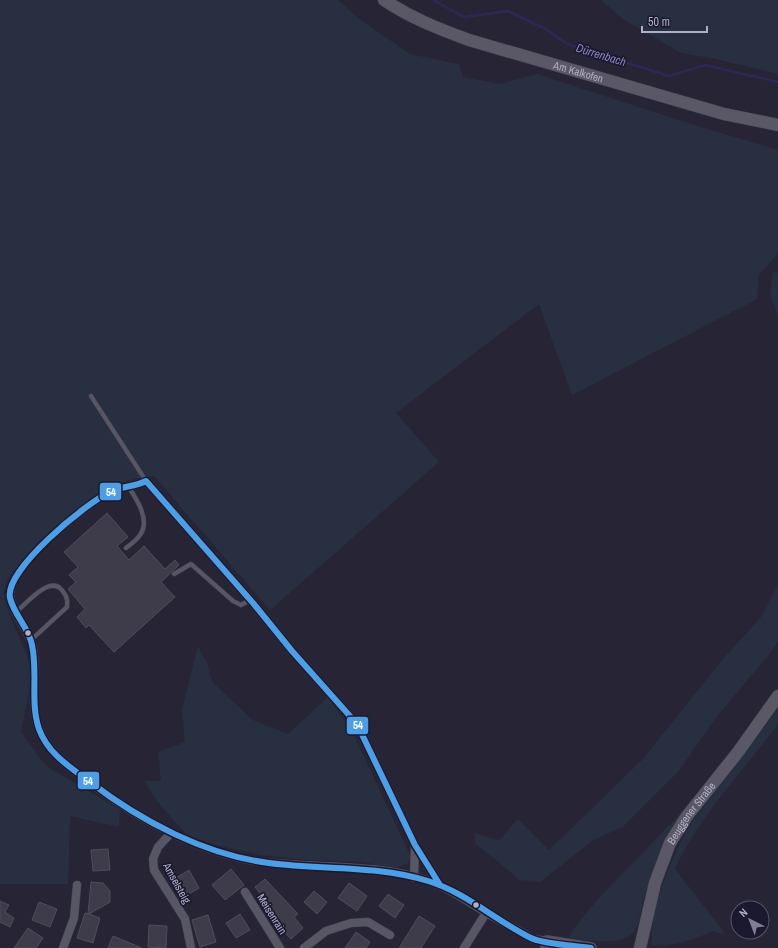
<svg xmlns="http://www.w3.org/2000/svg" width="778" height="948" viewBox="0 0 778 948" font-family="'Archivo Narrow',sans-serif">
  <style>
    .green { fill: #282f41 }
    .lines { fill: none; stroke-linecap: round; stroke-linejoin: round }
    .stream { stroke: #2d2957; stroke-width: 2.5 }
    .building { fill: #3e3c4a; stroke: #4f4d5d }
    .lane-casing { stroke: #42404d; stroke-width: 5 }
    .street-casing { stroke: #42404d; stroke-width: 9 }
    .secondary-casing { stroke: #42404e; stroke-width: 12 }
    .primary-casing { stroke: #42404e; stroke-width: 13 }
    .lane { stroke: #575664; stroke-width: 4 }
    .street { stroke: #575664; stroke-width: 8 }
    .secondary { stroke: #565462; stroke-width: 11 }
    .primary { stroke: #5a5866; stroke-width: 12 }
    .bus-1-casing { stroke: #1b1930; stroke-width: 9 }
    .bus-1 { stroke: #4d9ee5; stroke-width: 6 }
    .bus-dot { fill: #b1aec8; stroke: #1b1930; stroke-width: 1.5 }
    .labels { text-anchor: middle; stroke-width: 3.5; stroke-linejoin: round; paint-order: stroke }
    .street-label { font-size: 11px; fill: #b1aec8; stroke: #1b1930 }
    .water-label { font-size: 12px; font-style: italic; fill: #8882bc; stroke: #1b1930 }
    .line-badge { stroke: #1b1930; stroke-width: 1.5 }
    .badge-label { font-size: 11px; text-anchor: middle; font-weight: bold; fill: #fff }
  </style>
  <rect width="100%" height="100%" fill="#272535"/>
  <g class="green">
    <path d="M0 0H338L358 18 410 54 459 64 463 77 501 84 537 74 691 124 778 150V253L759 275 757 299 572 395 539 304 396 413 439 462 270 610 154 476C141 478 125 480 113 485 91 495 2 569 4 592 6 617 23 639 29 663 34 679 24 715 21 732L46 766 120 810 119 827 70 816 68 884H0Z"/>
    <polygon points="601,0 778,0 778,74 716,59 681,53 623,19"/>
    <polygon points="773,272 778,273 778,315 770,295"/>
    <polygon points="778,585 778,642 768,656 718,715 678,772 624,826 592,841 540,882 520,880 476,844 474,833 499,840 518,819 549,850 642,760 722,660 761,617"/>
    <polygon points="198,646 207,663 212,682 253,720 288,734 328,697 353,733 408,851 411,858 407,864 394,868 362,862 309,860 261,855 215,845 187,835 156,800 144,781 161,781 158,752 185,742 182,710"/>
    <path d="M778 709V724C743 772 700 814 675 869L724 932 723 935 713 931C695 939 671 948 652 945 648 911 673 855 689 826Z"/>
    <path d="M683 810 685 812C667 838 653 866 644 898 641 908 640 928 631 935 614 946 589 940 570 938L571 933C603 888 647 852 683 810Z"/>
  </g>
  <g class="lines">
    <polyline class="stream" points="433,0 464,17 508,11 544,28 567,44 669,76 705,65 778,82"/>
  </g>
  <g class="building">
    <polygon points="107,513 128,537 117,546 129,560 144,546 165,569 175,560 179,565 161,582 175,597 114,652 89,625 86,628 77,617 85,609 68,589 76,582 69,575 78,567 64,552"/>
    <polygon points="108,849 110,870 93,871 91,850"/>
    <polygon points="231,869 244,885 225,900 212,885"/>
    <polygon points="189,870 199,888 184,897 174,879"/>
    <polygon points="265,879 298,914 294,917 303,928 291,939 275,922 279,918 255,887"/>
    <polygon points="91,882 103,883 110,891 110,902 89,914 100,918 93,943 77,938 85,913 88,914"/>
    <polygon points="349,883 367,896 357,911 338,898"/>
    <polygon points="314,891 327,902 317,914 304,902"/>
    <polygon points="388,894 404,905 395,918 379,906"/>
    <polygon points="0,901 9,905 5,912 14,918 10,927 0,922"/>
    <polygon points="39,902 57,909 50,927 32,920"/>
    <polygon points="240,914 250,930 236,938 226,923"/>
    <polygon points="208,915 216,942 200,947 192,920"/>
    <polygon points="419,916 435,926 421,948 399,948"/>
    <polygon points="149,925 167,926 166,948 148,947"/>
    <polygon points="28,928 43,938 36,948 14,948"/>
    <polygon points="356,932 370,942 366,948 345,948"/>
    <polygon points="113,936 142,948 108,948"/>
  </g>
  <g class="lines">
    <defs>
      <g id="lane">
        <polyline points="91,396 146,481"/>
        <path d="M126 548C131 544 137 540 140 535 151 520 136 498 128 486"/>
        <polyline points="174,574 191,564 233,601 241,605 250,600"/>
        <path d="M16 612C26 604 49 576 61 589 66 595 68 598 67 607L31 640"/>
      </g>
      <g id="street">
        <polyline points="171,833 158,847 153,859 154,870 185,919 191,948"/>
        <polyline points="414,878 415,846"/>
        <path d="M440 885 415 845 357 724 292 651 253 603 146 481C134 487 120 486 108 493 83 506 9 566 10 595 11 612 30 631 33 648 38 674 29 706 40 731 51 757 73 769 95 786 142 822 212 858 271 863 324 868 379 864 429 881 450 888 468 902 487 913 502 922 518 930 533 939L547 941"/>
        <polyline points="245,892 280,948"/>
        <polyline points="63,948 74,918 77,885"/>
        <polyline points="304,948 326,931 351,923 368,922 390,935"/>
        <polyline points="464,948 486,913"/>
      </g>
      <polyline id="secondary" points="546,948 547,941 591,948"/>
      <g id="primary">
        <path id="s1" d="M384 0C411 18 439 29 469 40L724 114 778 125"/>
        <path id="s2" d="M640 948 655 883 670 843 687 816 738 752 778 696"/>
      </g>
    </defs>
    <use href="#lane" class="lane-casing"/>
    <use href="#street" class="street-casing"/>
    <use href="#secondary" class="secondary-casing"/>
    <use href="#primary" class="primary-casing"/>
    <use href="#lane" class="lane"/>
    <use href="#street" class="street"/>
    <use href="#secondary" class="secondary"/>
    <use href="#primary" class="primary"/>
    <defs>
      <path id="bus-1" d="M440 885 415 845 357 724 292 651 253 603 146 481C135 487 121 486 110 492 86 503 4 570 10 598 14 615 29 628 32 645 38 672 30 703 39 729 48 754 70 767 90 782 141 821 205 855 269 863 322 870 376 865 428 881 465 892 496 921 531 938 543 944 576 946 591 948"/>
    </defs>
    <use href="#bus-1" class="bus-1-casing"/>
    <use href="#bus-1" class="bus-1"/>
  </g>
  <g class="bus-dot">
    <circle cx="28" cy="633" r="3.5"/>
    <circle cx="476" cy="905" r="3.5"/>
  </g>
  <g class="labels">
    <g class="street-label">
      <text dy="4" stroke="none"><textPath href="#s1" startOffset="208">Am Kalkofen</textPath></text>
      <text dy="4" stroke="none"><textPath href="#s2" startOffset="146">Beuggener Straße</textPath></text>
      <text transform="translate(177 883) rotate(61)" y="4">Amselsteig</text>
      <text transform="translate(272 914) rotate(58)" y="4">Meisenrain</text>
    </g>
    <g class="water-label">
      <text transform="translate(601 55) rotate(17)" y="4">Dürrenbach</text>
    </g>
  </g>
  <g class="line-badge">
    <rect x="99" y="482" width="23" height="19" rx="4" fill="#4d9ee5"/>
    <rect x="346" y="716" width="23" height="19" rx="4" fill="#4d9ee5"/>
    <rect x="77" y="771" width="23" height="19" rx="4" fill="#4d9ee5"/>
  </g>
  <g class="badge-label">
    <text x="111" y="496">54</text>
    <text x="358" y="729">54</text>
    <text x="88" y="785">54</text>
  </g>
  <g transform="translate(750 920) rotate(318)"><circle r="19" fill="#1b1930" stroke="#57556d"/>
  <path d="M0-3L7 15L0 10L-7 15Z" fill="#817e95"/>
  <text y="-6" font-size="11" font-weight="bold" text-anchor="middle" fill="#b1aec8">N</text>
  </g>
  <path d="M642 26v6h65v-6" fill="none" stroke="#b1aec8" stroke-width="2"/>
  <text x="648" y="26" font-size="12" fill="#b1aec8" stroke="#1b1930" stroke-width="3" paint-order="stroke">50 m</text>
</svg>
